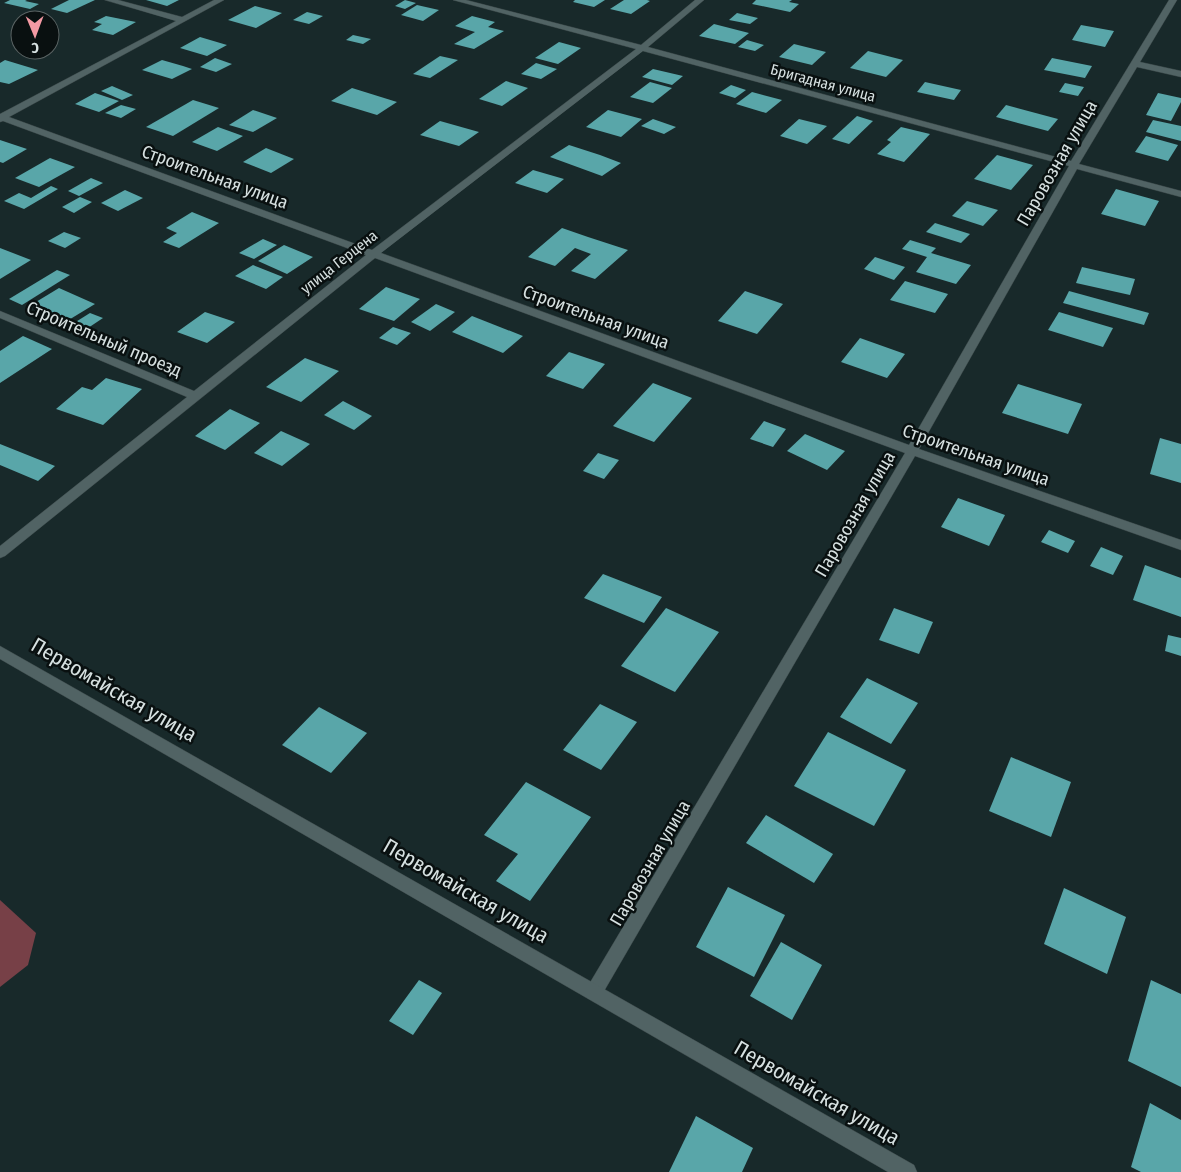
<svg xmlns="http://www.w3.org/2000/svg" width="1181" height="1172" viewBox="0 0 1181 1172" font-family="'Fira Sans Condensed',sans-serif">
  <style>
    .water { fill: #774047 }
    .building { fill: #59a6a9 }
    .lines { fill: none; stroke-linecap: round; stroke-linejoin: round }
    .minor-casing { stroke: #364344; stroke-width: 1 }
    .tertiary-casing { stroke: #364344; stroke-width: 1 }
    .minor { fill: #516364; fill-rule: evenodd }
    .tertiary { fill: #516364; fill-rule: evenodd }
    .labels { text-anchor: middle; stroke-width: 5; stroke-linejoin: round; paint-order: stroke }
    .far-street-label { font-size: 15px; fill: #d7e1e1; stroke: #091010 }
    .street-label { font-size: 18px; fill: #d7e1e1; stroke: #091010 }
    .near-street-label { font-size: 21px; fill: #d7e1e1; stroke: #091010 }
  </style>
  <rect width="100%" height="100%" fill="#18292a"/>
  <polygon class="water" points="0,900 36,933 28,965 0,987"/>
  <g class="building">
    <polygon points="10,0 27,0 25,1 39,4 30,9 4,3"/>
    <polygon points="69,0 95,0 67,13 51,9"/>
    <polygon points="146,0 179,0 167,6"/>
    <polygon points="405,0 416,3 405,9 395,6"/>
    <polygon points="575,0 605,0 594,7 573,2"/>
    <polygon points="624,0 647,0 650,1 631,14 610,9"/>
    <polygon points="756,0 792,0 789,2 799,4 790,12 752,4"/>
    <polygon points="417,5 439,10 423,21 401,15"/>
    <polygon points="255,6 282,13 256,28 228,20"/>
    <polygon points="307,12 323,16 309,24 293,20"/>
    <polygon points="737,13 758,18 750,24 729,20"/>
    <polygon points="106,16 136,22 113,35 92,30 102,24 94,22"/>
    <polygon points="472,16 495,22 488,27 504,31 474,49 454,44 475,32 455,26"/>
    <polygon points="714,24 749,33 735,44 699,36"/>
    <polygon points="1081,25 1114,31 1105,47 1072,40"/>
    <polygon points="353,35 371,39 363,44 346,40"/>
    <polygon points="200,37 227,45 207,56 180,48"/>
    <polygon points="747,40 764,45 755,51 738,47"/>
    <polygon points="559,42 581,48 558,64 535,58"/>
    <polygon points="794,44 826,52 812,65 779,57"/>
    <polygon points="868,51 903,60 886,77 850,68"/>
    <polygon points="440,56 458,60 430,78 413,74"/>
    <polygon points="215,58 232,64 216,72 200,67"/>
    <polygon points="1052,58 1092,66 1085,78 1044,70"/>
    <polygon points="5,60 38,70 9,84 0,82 0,63"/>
    <polygon points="162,60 183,66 192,69 172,79 142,70"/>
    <polygon points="536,63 557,69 541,79 521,74"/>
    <polygon points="653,69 683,76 672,85 642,77"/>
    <polygon points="506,81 528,88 502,106 479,99"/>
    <polygon points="650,82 672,88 653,103 630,97"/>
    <polygon points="925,82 961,90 954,100 917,92"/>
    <polygon points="1065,83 1084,87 1078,96 1059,92"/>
    <polygon points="731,85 746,90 735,98 719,93"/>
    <polygon points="112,86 133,95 122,100 101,91"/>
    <polygon points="352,88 397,102 377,115 331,101"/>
    <polygon points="752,92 782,100 766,113 736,104"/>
    <polygon points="95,93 119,101 99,112 75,104"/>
    <polygon points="1158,93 1181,98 1181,102 1171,121 1146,115"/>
    <polygon points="193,100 219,108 173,136 146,127"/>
    <polygon points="121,105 136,109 121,118 105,113"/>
    <polygon points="1006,105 1058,119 1048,131 996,117"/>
    <polygon points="253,110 277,118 253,132 229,125"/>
    <polygon points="608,110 642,119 621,137 586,127"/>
    <polygon points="857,116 873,121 849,144 832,139"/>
    <polygon points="653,119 676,127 664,134 641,126"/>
    <polygon points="799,119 827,126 807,144 780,136"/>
    <polygon points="1153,120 1181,126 1181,141 1146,132"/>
    <polygon points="440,121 479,132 459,146 420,135"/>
    <polygon points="218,127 243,136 217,151 192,142"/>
    <polygon points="901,127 930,134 904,162 877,154 891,142 887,140"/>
    <polygon points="1146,136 1178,145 1168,161 1135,152"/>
    <polygon points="0,140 27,149 3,163 0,162"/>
    <polygon points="569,145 600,155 621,163 602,176 550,157"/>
    <polygon points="266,148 294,159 271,173 243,162"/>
    <polygon points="997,155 1033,165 1011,190 974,179"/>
    <polygon points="50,158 75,167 39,187 15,178"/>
    <polygon points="533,170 564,179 547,193 515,183"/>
    <polygon points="91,178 103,183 79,196 68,191"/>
    <polygon points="51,186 58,189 24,209 4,201 19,193 31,198"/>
    <polygon points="1116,189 1159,201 1145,226 1101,214"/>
    <polygon points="125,190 143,198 118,211 101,203"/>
    <polygon points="80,197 92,202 74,213 62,207"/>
    <polygon points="967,201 998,210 983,226 952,216"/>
    <polygon points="192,212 219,223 179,248 163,242 177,233 166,228"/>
    <polygon points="935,223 970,234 961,243 926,232"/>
    <polygon points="562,228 588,237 628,250 595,279 571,271 591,254 575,248 555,266 528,257"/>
    <polygon points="64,232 81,238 65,248 48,241"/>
    <polygon points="263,239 277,245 254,259 239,253"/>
    <polygon points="910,240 936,248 931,253 971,265 956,284 916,272 927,257 902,249"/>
    <polygon points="284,245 313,257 287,274 258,261"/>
    <polygon points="0,248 31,260 0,279"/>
    <polygon points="875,257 905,267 894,280 864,269"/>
    <polygon points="253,265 283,277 266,289 235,276"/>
    <polygon points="1082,267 1135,279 1130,295 1076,283"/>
    <polygon points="57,270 70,275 22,305 9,299"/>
    <polygon points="905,281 948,294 935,313 890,300"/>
    <polygon points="386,287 420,299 394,321 359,309"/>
    <polygon points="59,288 95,304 67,321 31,305"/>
    <polygon points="745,291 783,304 757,334 718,321"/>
    <polygon points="1069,291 1149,313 1144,325 1063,303"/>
    <polygon points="436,304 455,312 430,331 411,322"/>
    <polygon points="205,312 235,322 207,343 177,332"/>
    <polygon points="1059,312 1113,328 1103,347 1048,330"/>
    <polygon points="90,313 103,318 79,334 66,328"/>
    <polygon points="472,316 523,336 503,353 452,332"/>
    <polygon points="393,327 411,333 397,345 379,338"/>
    <polygon points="23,336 52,349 0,383 0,351"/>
    <polygon points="860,338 905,354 887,378 841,362"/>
    <polygon points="569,352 605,364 583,389 546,376"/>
    <polygon points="305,358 339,371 301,402 266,387"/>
    <polygon points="106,378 142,389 103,425 56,409 82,387 92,390"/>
    <polygon points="653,383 692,398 654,442 613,426"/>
    <polygon points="1018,384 1082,404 1068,434 1002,413"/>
    <polygon points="343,401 372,416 354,430 324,415"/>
    <polygon points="230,409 260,423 225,450 195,436"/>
    <polygon points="764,421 786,429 773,447 750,439"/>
    <polygon points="281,431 310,444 282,466 254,453"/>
    <polygon points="805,434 845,451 827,470 787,451"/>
    <polygon points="1160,438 1181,444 1181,483 1150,474"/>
    <polygon points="0,444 55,466 38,481 0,465"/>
    <polygon points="598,453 619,460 604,479 583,471"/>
    <polygon points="958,498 1005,515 989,546 941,527"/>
    <polygon points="1049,530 1075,541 1068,553 1041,542"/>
    <polygon points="1101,547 1123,556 1113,575 1090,566"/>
    <polygon points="1145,565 1181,578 1181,617 1133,600"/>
    <polygon points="603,574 662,597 644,623 584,598"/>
    <polygon points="666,608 719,632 675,692 621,666"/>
    <polygon points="894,608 933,622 919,654 879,640"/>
    <polygon points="1168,635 1181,638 1181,656 1165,651"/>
    <polygon points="867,678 918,703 891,744 840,717"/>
    <polygon points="600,704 637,722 601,770 563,750"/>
    <polygon points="319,707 367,733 331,773 282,745"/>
    <polygon points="828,732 906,770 874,826 794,786"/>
    <polygon points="1011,757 1071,782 1051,837 989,811"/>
    <polygon points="526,782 591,817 530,901 496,881 518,854 484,835"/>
    <polygon points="766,815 833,854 814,883 746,843"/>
    <polygon points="728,887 785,915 754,977 696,947"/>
    <polygon points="1064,888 1126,917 1107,974 1044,944"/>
    <polygon points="781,942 822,965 792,1020 750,996"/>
    <polygon points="419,980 442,993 413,1035 389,1021"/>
    <polygon points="1151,980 1181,994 1181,1087 1128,1061"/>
    <polygon points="1150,1103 1181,1120 1181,1172 1141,1172 1131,1167"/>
    <polygon points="696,1116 753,1148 742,1172 669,1172"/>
  </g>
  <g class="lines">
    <defs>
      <path id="minor" d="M105 0H118L182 17 214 0H224L9 117 372 250 636 49 453 0H466L641 45 695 0H704L648 47 1071 161 1169 0H1177L1140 62 1181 71V77L1137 67 1079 164 1181 191V197L1077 169 919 449 1181 540V550L915 456 600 998 594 1001 588 998 585 992 588 986 905 453 375 258 5 556 0 558V546L187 397 0 318V311L194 391 366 255 3 121 0 122V114L176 21ZM643 51 1069 166 909 445 381 253Z"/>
      <polygon id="tertiary" points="0,646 914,1165 917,1172 888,1172 0,659"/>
    </defs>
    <use href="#minor" class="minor-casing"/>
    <use href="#tertiary" class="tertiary-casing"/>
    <use href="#minor" class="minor"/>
    <use href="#tertiary" class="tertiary"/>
  </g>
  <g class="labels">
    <g class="far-street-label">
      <text transform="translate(823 83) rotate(15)" y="5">Бригадная улица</text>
      <text transform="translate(339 262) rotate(-38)" y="5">улица Герцена</text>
    </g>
    <g class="street-label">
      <text transform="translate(1057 163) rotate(-60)" y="6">Паровозная улица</text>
      <text transform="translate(215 177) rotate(20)" y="6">Строительная улица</text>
      <text transform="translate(596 317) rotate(20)" y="6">Строительная улица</text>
      <text transform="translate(104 339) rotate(23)" y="6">Строительный проезд</text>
      <text transform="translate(976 455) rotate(19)" y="6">Строительная улица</text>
      <text transform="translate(855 514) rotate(-60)" y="6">Паровозная улица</text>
      <text transform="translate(650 863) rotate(-60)" y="6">Паровозная улица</text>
    </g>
    <g class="near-street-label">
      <text transform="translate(114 690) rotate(30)" y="7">Первомайская улица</text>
      <text transform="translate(466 891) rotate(30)" y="7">Первомайская улица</text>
      <text transform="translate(817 1093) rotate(30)" y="7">Первомайская улица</text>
    </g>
  </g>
  <g transform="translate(35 35) rotate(179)"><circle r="24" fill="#091010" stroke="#5b6464"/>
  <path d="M0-4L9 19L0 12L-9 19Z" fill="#f49aa4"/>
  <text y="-8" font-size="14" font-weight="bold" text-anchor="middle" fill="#d7e1e1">С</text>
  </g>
</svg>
